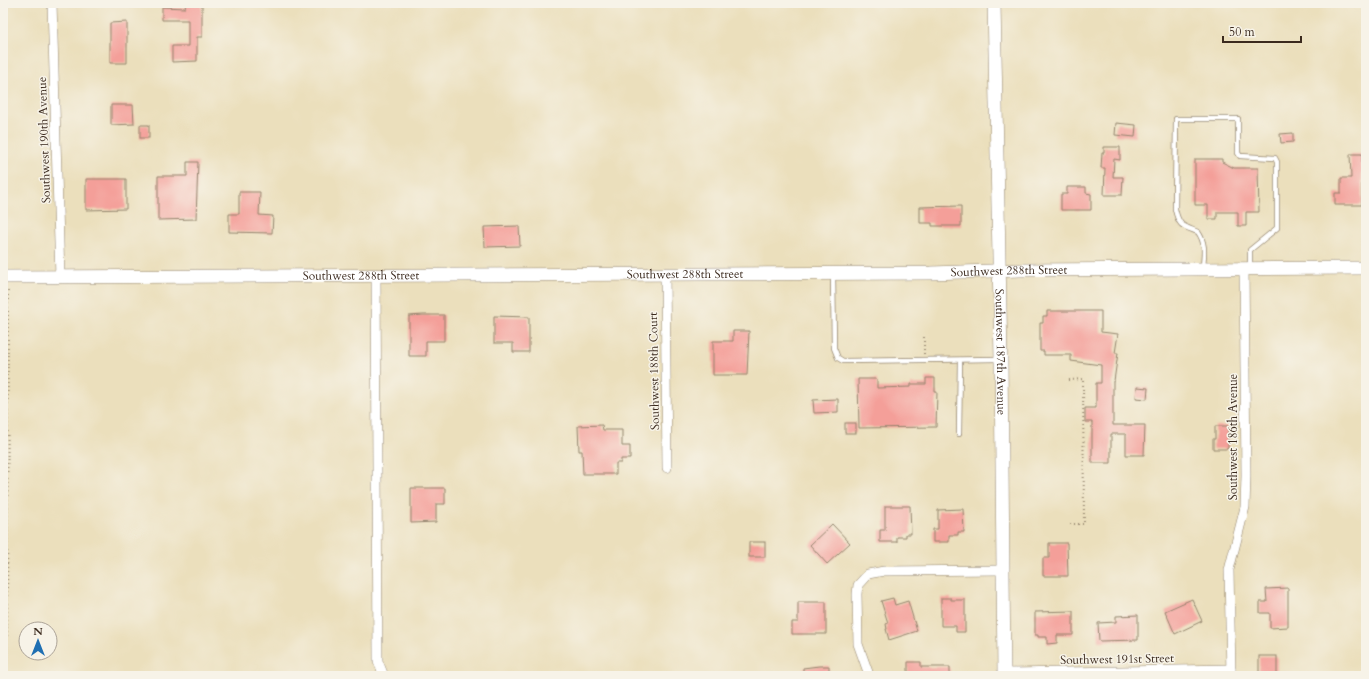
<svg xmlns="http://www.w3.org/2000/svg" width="1369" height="679" viewBox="0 0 1369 679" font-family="Cardo,serif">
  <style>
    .building { fill: #f49f99 }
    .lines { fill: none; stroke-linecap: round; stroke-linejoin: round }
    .lane-casing { stroke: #93846d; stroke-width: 6 }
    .street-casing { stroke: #93846d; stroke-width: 10 }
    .secondary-casing { stroke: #93846d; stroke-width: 14 }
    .path { stroke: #93846d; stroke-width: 2; stroke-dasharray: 1 3; stroke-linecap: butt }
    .lane { stroke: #fff; stroke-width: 4.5 }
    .street { stroke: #fff; stroke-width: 9 }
    .secondary { stroke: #fff; stroke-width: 13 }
    .labels { text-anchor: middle; stroke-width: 3; stroke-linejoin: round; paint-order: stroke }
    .street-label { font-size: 12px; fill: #3b2a1e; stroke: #f7f3e8 }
  </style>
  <rect width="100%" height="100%" fill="#f7f3e8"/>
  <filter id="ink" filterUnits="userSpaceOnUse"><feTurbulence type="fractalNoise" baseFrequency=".025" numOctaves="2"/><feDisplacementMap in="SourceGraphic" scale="8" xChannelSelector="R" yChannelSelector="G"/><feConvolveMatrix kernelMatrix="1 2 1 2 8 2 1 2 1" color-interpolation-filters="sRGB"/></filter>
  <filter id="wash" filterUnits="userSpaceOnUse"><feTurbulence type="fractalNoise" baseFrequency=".012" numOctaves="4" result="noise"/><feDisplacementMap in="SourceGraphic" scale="16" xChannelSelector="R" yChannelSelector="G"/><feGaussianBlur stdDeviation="0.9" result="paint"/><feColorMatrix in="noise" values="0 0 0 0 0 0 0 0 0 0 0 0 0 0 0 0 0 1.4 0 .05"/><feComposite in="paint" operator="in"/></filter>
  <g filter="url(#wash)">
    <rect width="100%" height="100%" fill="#ebdfbc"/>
    <g id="blocks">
      <g class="building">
        <polygon points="186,3 202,3 202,37 197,37 197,61 172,62 172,46 188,46 188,20 162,20 162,7 185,8"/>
        <polygon points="127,22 127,63 110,63 110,23"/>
        <polygon points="111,105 133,105 134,124 111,125"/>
        <polygon points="1116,123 1136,125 1135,137 1115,135"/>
        <rect x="140" y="125" width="9" height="13"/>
        <polygon points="1293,133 1293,142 1281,143 1280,134"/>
        <polygon points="1104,147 1120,147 1120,160 1114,159 1113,177 1123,177 1122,195 1104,195 1105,168 1101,168 1102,153 1104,153"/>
        <polygon points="1350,154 1362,154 1362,205 1335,205 1335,193 1341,193 1341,178 1351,178"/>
        <polygon points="1195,159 1222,159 1222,162 1234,168 1258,168 1259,212 1246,212 1246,226 1238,226 1238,212 1217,212 1217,219 1208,219 1208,205 1195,205"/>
        <polygon points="187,162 198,162 196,219 158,220 158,176 187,176"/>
        <polygon points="86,179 126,179 126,209 86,210"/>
        <polygon points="1067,187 1086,187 1086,193 1091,194 1091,210 1061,210 1061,194 1067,194"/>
        <polygon points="239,192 260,192 259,215 273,216 272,233 229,232 229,214 239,214"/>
        <polygon points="961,206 961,226 932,226 932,223 920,223 920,207"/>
        <polygon points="519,226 520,246 485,247 484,227"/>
        <polygon points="1047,311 1101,311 1101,332 1118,334 1115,353 1118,353 1114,381 1113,381 1113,425 1145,425 1144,455 1126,455 1126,434 1111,434 1111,463 1092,463 1092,422 1085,422 1085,408 1096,408 1096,383 1101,383 1101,365 1071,361 1071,355 1044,355 1044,351 1040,351 1040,323 1043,323 1043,316 1047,316"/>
        <polygon points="423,315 444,315 444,341 426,341 426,356 409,356 409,316"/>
        <polygon points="494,316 529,317 529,352 513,352 513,343 494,343"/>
        <polygon points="733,331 749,331 747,375 713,375 713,341 733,341"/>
        <polygon points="926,378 935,378 935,392 937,392 936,427 859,428 858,379 877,379 877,388 911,387 911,384 926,384"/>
        <polygon points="1137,387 1148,388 1147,399 1136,398"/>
        <polygon points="838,399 838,412 814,413 813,400"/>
        <rect x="845" y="423" width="11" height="10"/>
        <polygon points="602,425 603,430 622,430 622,446 630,446 630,459 621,459 621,463 616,463 616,474 583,474 582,451 579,451 578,426"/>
        <polygon points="1215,426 1228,426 1228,449 1213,449 1213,439 1215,439"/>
        <polygon points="411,488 445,488 445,504 436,504 436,522 411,523"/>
        <polygon points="885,506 910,506 911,534 906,534 906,537 897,537 897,542 880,542 880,530 885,530"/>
        <polygon points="963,509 964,532 958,532 958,535 949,535 949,542 933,542 933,529 938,529 938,510"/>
        <polygon points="832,524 850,543 827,564 810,545"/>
        <rect x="749" y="542" width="16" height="15"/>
        <polygon points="1049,543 1067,543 1068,576 1043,576 1043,558 1049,558"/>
        <polygon points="1288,588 1288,627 1270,628 1270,613 1260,613 1260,602 1267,602 1266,589"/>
        <polygon points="893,598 895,605 908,601 917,631 889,640 886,629 887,629 886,624 888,623 881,601"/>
        <polygon points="941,598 951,598 951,600 965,600 965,632 956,632 956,626 941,626"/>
        <polygon points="1192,599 1202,621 1175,634 1165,611"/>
        <polygon points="798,602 826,602 826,634 792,634 792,622 798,622"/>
        <polygon points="1073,611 1073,635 1057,635 1057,643 1047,644 1047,637 1038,637 1038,635 1035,635 1035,612"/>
        <polygon points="1138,615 1138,640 1099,641 1098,623 1116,622 1116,616"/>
        <rect x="1259" y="656" width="18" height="20"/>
        <polygon points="908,662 921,662 921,667 950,667 950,676 908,676"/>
        <polygon points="819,666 829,666 829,676 803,676 803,668"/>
      </g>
    </g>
  </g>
  <g filter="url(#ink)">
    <use href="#blocks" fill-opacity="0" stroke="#93846d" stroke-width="1"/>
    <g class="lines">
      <defs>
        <g id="lane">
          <path d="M1203 267C1204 254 1206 243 1198 232 1183 226 1179 227 1175 209L1176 119H1238V153L1240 156 1275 158 1277 162V228L1250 250V267"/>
          <polyline points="833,274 834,348 838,358 843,361 999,359"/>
          <polyline points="959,434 960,360"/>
        </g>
        <g id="street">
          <polyline points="52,3 60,277"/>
          <polyline points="665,273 667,468"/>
          <polyline points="376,275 378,661 384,676"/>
          <polyline points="868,672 858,644 857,594 858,585 868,574 884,571 1003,570"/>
          <polyline points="1004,673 1231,669"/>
          <polyline points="1231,676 1229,570 1245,507 1246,476 1244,268"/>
        </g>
        <g id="secondary">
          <path id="s1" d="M994 3 1001 359 1004 676"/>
          <path id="s2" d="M3 277 931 273 1021 270 1366 268"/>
        </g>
      </defs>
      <use href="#lane" class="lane-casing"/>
      <use href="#street" class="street-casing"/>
      <use href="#secondary" class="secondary-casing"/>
      <g class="path">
        <polyline points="924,354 924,337"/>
        <polyline points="1069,380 1083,379 1084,524 1070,524"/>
        <polyline points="7,676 8,288"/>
      </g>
      <use href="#lane" class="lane"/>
      <use href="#street" class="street"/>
      <use href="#secondary" class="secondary"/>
    </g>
  </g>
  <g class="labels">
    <g class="street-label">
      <text transform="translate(44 140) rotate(-92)" y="4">Southwest 190th Avenue</text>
      <text dy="4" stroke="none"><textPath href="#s2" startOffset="1006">Southwest 288th Street</textPath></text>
      <text dy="4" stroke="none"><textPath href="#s2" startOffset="682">Southwest 288th Street</textPath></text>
      <text dy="4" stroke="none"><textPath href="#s2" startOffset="358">Southwest 288th Street</textPath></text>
      <text dy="4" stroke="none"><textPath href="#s1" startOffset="349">Southwest 187th Avenue</textPath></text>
      <text transform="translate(654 371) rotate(-91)" y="4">Southwest 188th Court</text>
      <text transform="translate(1233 437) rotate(-90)" y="4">Southwest 186th Avenue</text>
      <text transform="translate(1117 659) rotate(-1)" y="4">Southwest 191st Street</text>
    </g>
  </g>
  <rect width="1369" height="679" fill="none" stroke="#f7f3e8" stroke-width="16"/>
  <g transform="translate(38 641)"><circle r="19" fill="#f7f3e8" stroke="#aca397"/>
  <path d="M0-3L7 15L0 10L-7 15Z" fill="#1f6fb2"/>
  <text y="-6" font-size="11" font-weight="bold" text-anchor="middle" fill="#3b2a1e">N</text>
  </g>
  <path d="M1223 36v6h78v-6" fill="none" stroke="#3b2a1e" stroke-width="2"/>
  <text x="1229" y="36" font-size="12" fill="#3b2a1e" stroke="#f7f3e8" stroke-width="3" paint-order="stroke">50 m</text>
</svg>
